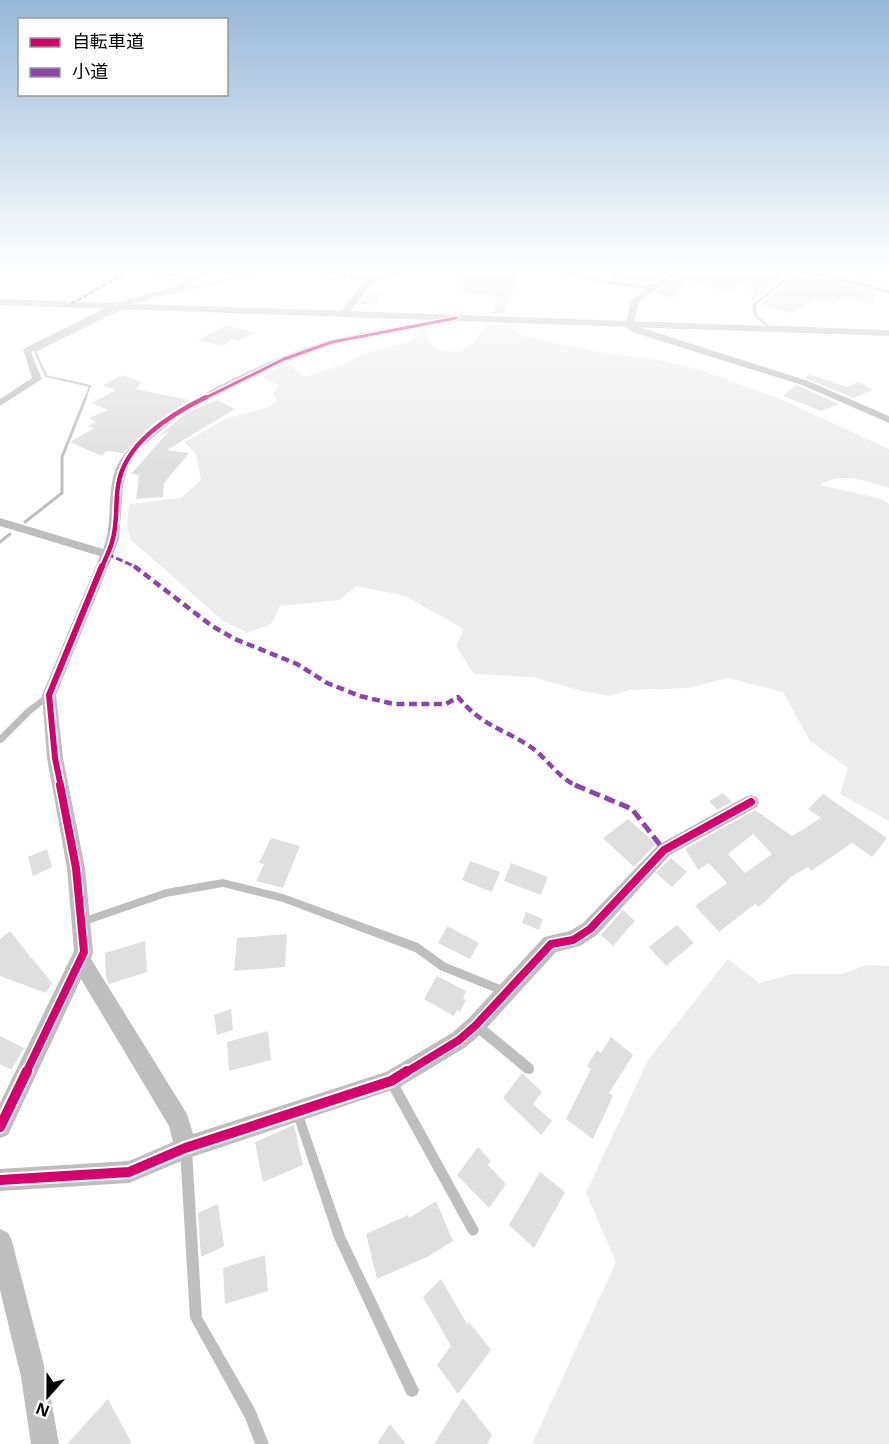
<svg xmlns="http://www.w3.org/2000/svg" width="889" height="1444" viewBox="0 0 889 1444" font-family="'Noto Sans','Noto Sans JP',sans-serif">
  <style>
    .green { fill: #ececec }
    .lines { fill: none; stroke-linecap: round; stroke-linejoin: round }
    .stream-far1 { stroke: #bfbfbf; stroke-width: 2 }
    .stream { stroke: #bfbfbf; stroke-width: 3 }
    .building { fill: #dfdfdf; fill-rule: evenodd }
    .service { fill: #bebebe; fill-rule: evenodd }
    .minor { fill: #bebebe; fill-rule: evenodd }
    .tertiary { fill: #bebebe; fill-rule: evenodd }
    .quiet-far3 { stroke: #8e44ad; stroke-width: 2; stroke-dasharray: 5 2; stroke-linecap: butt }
    .quiet-far2 { stroke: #8e44ad; stroke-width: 3; stroke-dasharray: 7 3; stroke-linecap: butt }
    .quiet-far1 { stroke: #8e44ad; stroke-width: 4.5; stroke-dasharray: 8 4.5; stroke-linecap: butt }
    .quiet { stroke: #8e44ad; stroke-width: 5; stroke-dasharray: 11 5; stroke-linecap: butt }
    .cycleway-far4-casing { stroke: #fff; stroke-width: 5 }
    .cycleway-far3-casing { stroke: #fff; stroke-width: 8 }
    .cycleway-far2-casing { stroke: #fff; stroke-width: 10 }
    .cycleway-far1-casing { stroke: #fff; stroke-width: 11 }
    .cycleway-casing { stroke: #fff; stroke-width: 14 }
    .cycleway-far4 { stroke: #d6006c; stroke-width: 3 }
    .cycleway-far3 { stroke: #d6006c; stroke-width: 4.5 }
    .cycleway-far2 { stroke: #d6006c; stroke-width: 6 }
    .cycleway-far1 { stroke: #d6006c; stroke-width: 8 }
    .cycleway { stroke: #d6006c; stroke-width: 10 }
  </style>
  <rect width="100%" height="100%" fill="#fff"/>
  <g class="green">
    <path d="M487 324 511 326 520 335 609 354 650 358 701 370 785 401 889 449V488C865 481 842 471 820 485L882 499 889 504V821L840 794 848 768 810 741 783 692 728 678 689 688 630 690 609 696 578 690 533 677 474 674 456 646 464 629 405 596 356 586 340 600 280 606 271 624 248 633 223 621 130 539 127 526 129 504 181 498 201 480 196 454 184 442 227 418 269 407 277 401 273 393 279 385 261 377 288 363 304 377 349 362 362 354 410 341 424 329 430 343 438 350 459 352 473 343Z"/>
    <polygon points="728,959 759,983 793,974 842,974 866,965 889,966 889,1444 532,1444 616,1262 586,1193 648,1060"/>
  </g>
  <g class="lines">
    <g class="stream-far1">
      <polyline points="168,294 269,269"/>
      <polyline points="85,399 90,386 46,376 35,351 122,308"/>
    </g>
    <g class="stream">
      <polyline points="25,522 62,493 62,457 86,397"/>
      <polyline points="0,542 10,534"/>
    </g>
  </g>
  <g class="building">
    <polygon points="474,269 522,269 503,314 492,314 497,296 455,293 466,282 457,280"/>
    <polygon points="611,269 672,269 651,283 609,278"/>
    <polygon points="684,269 772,269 774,271 783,273 783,277 753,301 751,300 755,293 738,283 731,294 688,280 673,298 654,294"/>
    <polygon points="834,272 859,277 882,281 880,285 833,273"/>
    <polygon points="791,274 827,280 877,293 873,305 843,297 834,303 816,299 792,313 761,304 789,281"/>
    <polygon points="369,292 382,292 376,305 359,304"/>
    <polygon points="227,325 254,333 239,341 232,339 223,346 198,340"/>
    <polygon points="809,374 847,387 858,382 873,390 853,398 805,378"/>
    <polygon points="122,375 142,382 135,389 189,400 153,424 123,453 106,451 102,456 70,442 94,428 88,426 96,422 89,418 108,410 92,403 116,390 103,385"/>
    <polygon points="796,385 801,387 839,404 821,411 783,396"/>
    <polygon points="217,400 235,409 167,450 189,453 164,483 163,497 136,499 139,475 131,474 169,431 156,438 186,413"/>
    <polygon points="723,793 732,802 717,810 709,801"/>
    <path d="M823 794 887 838 872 857 852 843 811 871 808 867 792 876 759 907 755 904 719 932 695 906 727 883 709 863 698 870 685 849 755 810 792 836 821 818 808 809ZM753 834 772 854 745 873 728 854Z"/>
    <polygon points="628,819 656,844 634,867 603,838"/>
    <polygon points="271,838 300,846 283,888 256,881 264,864 259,863"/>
    <polygon points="47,849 52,867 33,876 28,857"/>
    <polygon points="671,858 687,872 672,887 656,873"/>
    <polygon points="470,861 500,872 492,892 462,880"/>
    <polygon points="511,863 548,877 541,895 504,881"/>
    <polygon points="623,910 635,921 613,946 601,935"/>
    <polygon points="526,912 543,919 539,930 522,923"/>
    <polygon points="677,925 694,943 666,966 649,947"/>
    <polygon points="447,926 479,943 470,959 438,943"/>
    <polygon points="10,931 30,956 28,957 32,958 52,983 46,993 0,976 0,939"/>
    <polygon points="287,934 285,967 234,971 237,938"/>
    <polygon points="145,941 147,972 109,984 106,978 105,953"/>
    <polygon points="437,976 466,991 463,999 466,1000 460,1012 457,1010 454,1016 424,999"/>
    <polygon points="231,1009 233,1030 217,1035 214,1015"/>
    <polygon points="268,1031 271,1060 229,1071 227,1042"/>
    <polygon points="0,1036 24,1048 11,1070 0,1064"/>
    <polygon points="611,1037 633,1055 609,1093 613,1096 593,1139 566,1119 591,1069 587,1066 597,1050 601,1053"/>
    <polygon points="522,1073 542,1092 533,1104 552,1121 541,1135 503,1098"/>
    <polygon points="294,1125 303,1165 263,1182 255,1142"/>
    <polygon points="478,1147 491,1161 488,1165 506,1184 489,1208 457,1175"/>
    <polygon points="540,1172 565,1192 534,1248 509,1225"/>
    <polygon points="436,1201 453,1241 429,1256 377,1279 366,1234 408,1215 409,1218"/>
    <polygon points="218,1204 224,1246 201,1257 198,1213"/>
    <polygon points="265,1255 268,1291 225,1304 223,1268"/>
    <polygon points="441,1279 467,1324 469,1322 491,1350 458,1394 437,1365 451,1346 423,1297"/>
    <polygon points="463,1398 492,1435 487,1444 434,1444"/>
    <polygon points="108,1399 132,1444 67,1444"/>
    <polygon points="390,1424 406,1444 377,1444"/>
  </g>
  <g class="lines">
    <g class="service">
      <polygon points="788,269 790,270 788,279 757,304 757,315 773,329 770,330 753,315 753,304 785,278 786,270"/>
      <polygon points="821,269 825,269 823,275 821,276 819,275"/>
      <polygon points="49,692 52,693 53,695 52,697 32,713 3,742 0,743 0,735 26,709"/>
      <polygon points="223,879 283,894 418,943 446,963 508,988 510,991 508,994 505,996 440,970 415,952 283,902 223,887 166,897 82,926 79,925 77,922 79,919 82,918 166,889"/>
      <polygon points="477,1021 481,1022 533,1065 534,1069 533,1073 529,1074 525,1073 473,1030 472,1026 473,1022"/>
      <polygon points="391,1076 395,1077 477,1226 479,1230 477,1234 473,1236 469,1234 387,1085 386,1081 387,1077"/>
      <polygon points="297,1107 301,1108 302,1112 345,1236 419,1390 417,1395 412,1397 407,1395 334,1238 292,1112 293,1108"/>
      <polygon points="186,1144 190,1146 192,1150 202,1317 255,1409 269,1444 255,1444 245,1418 190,1318 180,1150 182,1146"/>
    </g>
    <g class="minor">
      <polygon points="132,269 147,269 193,276 205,269 213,269 182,290 119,308 31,352 42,379 0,406 0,399 32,378 23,349 113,304 176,286 188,279"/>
      <polygon points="404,269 415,269 374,282 346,316 340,316 340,312 368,278"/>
      <polygon points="548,269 559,269 604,280 652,285 675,269 682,269 639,302 633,325 808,381 889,416 889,423 802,385 632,332 625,326 631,301 646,289 604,284"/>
      <polygon points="774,269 823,273 889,290 889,294 823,277"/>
      <path d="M456 316H459V320L334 344 287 361 185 411 139 449 128 465 123 485 119 540 56 695 63 758 85 868 93 952 91 959 187 1114 193 1134 386 1072 452 1033 469 1018 544 937 570 931 583 923 658 845 745 797 751 795 757 797 759 802 757 807 670 855 597 935 580 946 556 952 483 1032 466 1047 398 1088 186 1159 129 1183 0 1191V1169L129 1161 173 1142 169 1126 81 979 8 1135 0 1138V1103L74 951 67 868 47 758 42 695 100 556 0 526V518L103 549C114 523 105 490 118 464 143 415 278 353 331 340 372 329 415 324 456 316Z"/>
      <polygon points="0,1229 8,1233 12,1241 47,1377 59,1444 31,1444 21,1377 0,1290"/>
    </g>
    <polygon class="tertiary" points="0,299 889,330 889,336 0,305"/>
    <g class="quiet-far3">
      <polyline points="307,269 371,280"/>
      <polyline points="71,304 132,269"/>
    </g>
    <polyline class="quiet-far2" points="107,554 136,567"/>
    <path class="quiet-far1" d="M134 566 212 626 235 639 297 664 327 683 360 696 394 704H446L458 697C481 725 499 727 528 745 547 757 557 778 579 787"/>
    <polyline class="quiet" points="575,785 632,809 664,850"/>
    <defs>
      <polyline id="cycleway-far4" points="203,399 284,359 332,342 456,318"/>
      <path id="cycleway-far3" d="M102 567C105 559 110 550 112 542 118 524 115 504 118 486 124 443 170 415 206 397"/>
      <polyline id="cycleway-far2" points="61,787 55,758 49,695 102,566"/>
      <g id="cycleway-far1">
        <polyline points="26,1073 84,952 76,868 60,785"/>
        <polyline points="405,1073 459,1040 476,1025 551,944 573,940 590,929 664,850 751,802"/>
      </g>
      <g id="cycleway">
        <polyline points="0,1127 27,1071"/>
        <polyline points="0,1180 129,1172 185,1148 391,1081 407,1071"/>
      </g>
    </defs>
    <use href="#cycleway-far4" class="cycleway-far4-casing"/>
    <use href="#cycleway-far3" class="cycleway-far3-casing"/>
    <use href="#cycleway-far2" class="cycleway-far2-casing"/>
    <use href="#cycleway-far1" class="cycleway-far1-casing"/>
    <use href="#cycleway" class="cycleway-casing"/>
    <use href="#cycleway-far4" class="cycleway-far4"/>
    <use href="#cycleway-far3" class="cycleway-far3"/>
    <use href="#cycleway-far2" class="cycleway-far2"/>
    <use href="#cycleway-far1" class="cycleway-far1"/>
    <use href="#cycleway" class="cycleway"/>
  </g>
  <linearGradient id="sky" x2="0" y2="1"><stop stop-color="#97b8d8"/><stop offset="0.57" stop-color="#fff"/><stop offset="1" stop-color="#fff" stop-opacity="0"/></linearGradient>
  <rect width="889" height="471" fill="url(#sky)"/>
  <rect x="18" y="18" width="210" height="78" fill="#ffffff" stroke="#999999" stroke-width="1.5"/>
  <rect x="30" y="38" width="30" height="9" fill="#d6006c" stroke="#999999" stroke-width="1.5"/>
  <text x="72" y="48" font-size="18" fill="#000000">自転車道</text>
  <rect x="30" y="68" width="30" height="9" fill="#8e44ad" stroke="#999999" stroke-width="1.5"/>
  <text x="72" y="78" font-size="18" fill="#000000">小道</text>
  <g transform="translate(48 1396) rotate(201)" stroke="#ffffff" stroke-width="4.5" paint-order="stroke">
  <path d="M0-4.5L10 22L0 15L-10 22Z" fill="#000000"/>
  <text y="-9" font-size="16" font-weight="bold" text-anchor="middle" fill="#000000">N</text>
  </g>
</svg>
